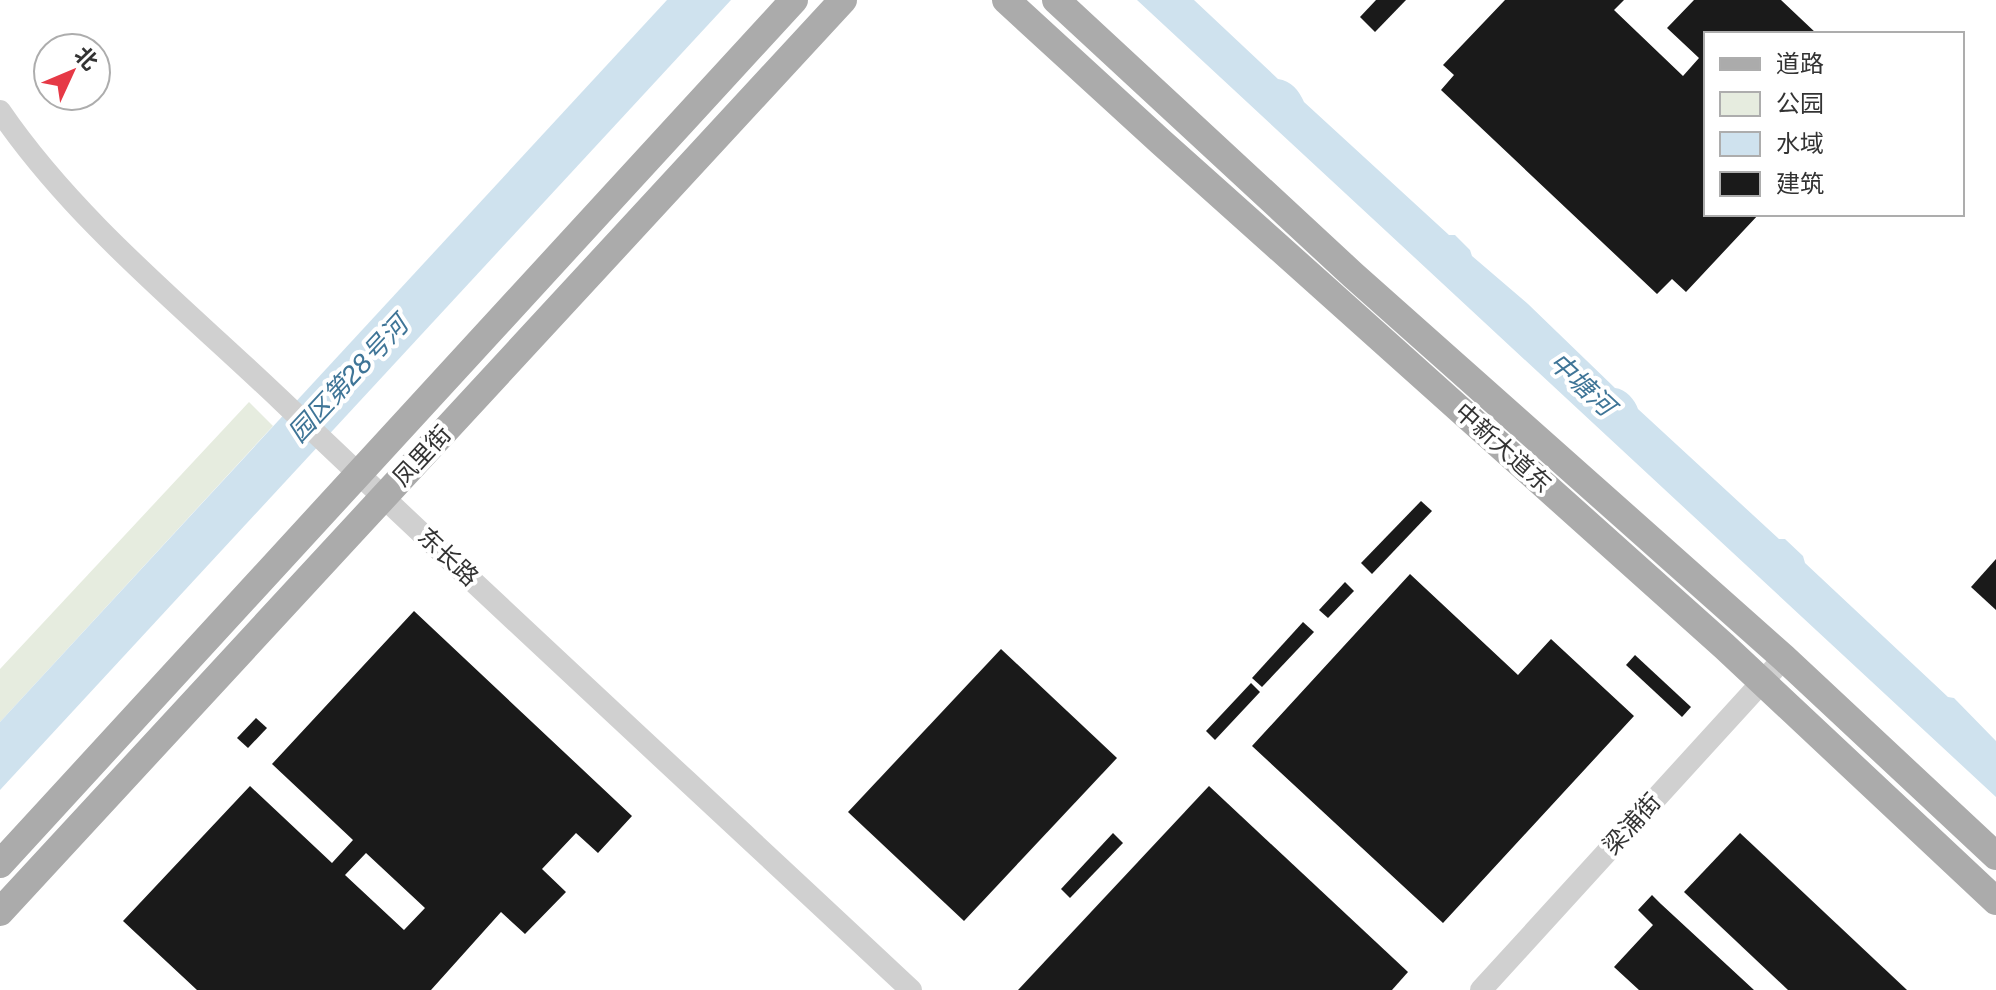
<svg xmlns="http://www.w3.org/2000/svg" width="1996" height="990" viewBox="0 0 1996 990" font-family="'Public Sans','Noto Sans SC',sans-serif">
  <style>
    .green { fill: #e6ecdf }
    .water { fill: #cfe2ee }
    .building { fill: #1a1a1a; fill-rule: evenodd }
    .lines { fill: none; stroke-linecap: round; stroke-linejoin: round }
    .minor { stroke: #d0d0d0; stroke-width: 22 }
    .major { stroke: #ababab; stroke-width: 28 }
    .labels { text-anchor: middle; stroke-width: 8; stroke-linejoin: round; paint-order: stroke }
    .street-label { font-size: 24px; fill: #333; stroke: #fff }
    .water-label { font-size: 26px; font-style: italic; fill: #3f7597; stroke: #fff }
  </style>
  <rect width="100%" height="100%" fill="#fff"/>
  <polygon class="green" points="249,402 273,426 0,722 0,669"/>
  <g class="water">
    <polygon points="667,0 731,0 0,790 0,722"/>
    <path d="M1137 0H1194L1278 79C1291 81 1299 90 1304 102L1449 235H1455L1470 250 1472 256 1528 304 1615 388C1626 389 1635 400 1638 409L1779 539H1785L1803 556 1805 563 1948 697 1954 698 1996 741V797Z"/>
  </g>
  <g class="building">
    <polygon points="1376,0 1406,0 1375,32 1360,17"/>
    <polygon points="1505,0 1624,0 1614,10 1683,76 1699,58 1667,28 1694,0 1781,0 1817,34 1706,34 1706,214 1759,214 1686,292 1672,279 1657,294 1441,90 1454,75 1443,65"/>
    <polygon points="1421,501 1432,511 1372,574 1361,563"/>
    <polygon points="1996,559 1996,610 1971,587"/>
    <polygon points="1410,574 1518,675 1551,639 1634,716 1443,923 1252,746"/>
    <polygon points="1345,582 1354,591 1328,618 1319,610"/>
    <path d="M414 611 632 816 598 853 576 833 542 869 566 892 525 934 501 912 431 990H197L123 921 250 786 332 863 353 840 272 764ZM366 853 425 908 404 930 345 875Z"/>
    <polygon points="1303,622 1314,632 1262,687 1252,678"/>
    <polygon points="1001,649 1117,758 964,921 848,812"/>
    <polygon points="1635,655 1691,707 1682,717 1626,665"/>
    <polygon points="1251,683 1260,692 1215,740 1206,731"/>
    <polygon points="256,718 267,728 248,748 237,738"/>
    <polygon points="1209,786 1408,972 1392,990 1018,990"/>
    <polygon points="1113,833 1123,843 1070,898 1061,889"/>
    <polygon points="1740,833 1907,990 1788,990 1684,892"/>
    <polygon points="1652,895 1661,904 1754,990 1639,990 1614,967 1653,925 1638,910"/>
  </g>
  <g class="lines">
    <g class="minor">
      <path d="M0 111C75 221 187 310 283 402 490 600 702 794 911 990"/>
      <polyline points="1481,990 1784,658"/>
    </g>
    <g class="major">
      <polyline points="1006,0 1161,142 1724,646 1996,901"/>
      <polyline points="1056,0 1353,275 1784,658 1996,856"/>
      <polyline points="0,864 794,0"/>
      <polyline points="0,912 843,0"/>
    </g>
  </g>
  <g class="labels">
    <g class="street-label">
      <text transform="translate(1503 448) rotate(42)" y="8">中新大道东</text>
      <text transform="translate(422 456) rotate(-47)" y="8">凤里街</text>
      <text transform="translate(448 557) rotate(43)" y="8">东长路</text>
      <text transform="translate(1632 824) rotate(-48)" y="8">梁浦街</text>
    </g>
    <g class="water-label">
      <text transform="translate(348 379) rotate(-47)" y="9">园区第28号河</text>
      <text transform="translate(1582 384) rotate(43)" y="9">中塘河</text>
    </g>
  </g>
  <rect x="1704" y="32" width="260" height="184" fill="#ffffff" stroke="#adadad" stroke-width="2"/>
  <rect x="1720" y="58" width="40" height="12" fill="#ababab" stroke="#adadad" stroke-width="2"/>
  <text x="1776" y="72" font-size="24" fill="#333333">道路</text>
  <rect x="1720" y="92" width="40" height="24" fill="#e6ecdf" stroke="#adadad" stroke-width="2"/>
  <text x="1776" y="112" font-size="24" fill="#333333">公园</text>
  <rect x="1720" y="132" width="40" height="24" fill="#cfe2ee" stroke="#adadad" stroke-width="2"/>
  <text x="1776" y="152" font-size="24" fill="#333333">水域</text>
  <rect x="1720" y="172" width="40" height="24" fill="#1a1a1a" stroke="#adadad" stroke-width="2"/>
  <text x="1776" y="192" font-size="24" fill="#333333">建筑</text>
  <g transform="translate(72 72) rotate(46)"><circle r="38" fill="#ffffff" stroke="#adadad" stroke-width="2"/>
  <path d="M0-6L14 30L0 20L-14 30Z" fill="#e63946"/>
  <text y="-12" font-size="22" font-weight="bold" text-anchor="middle" fill="#333333">北</text>
  </g>
</svg>
